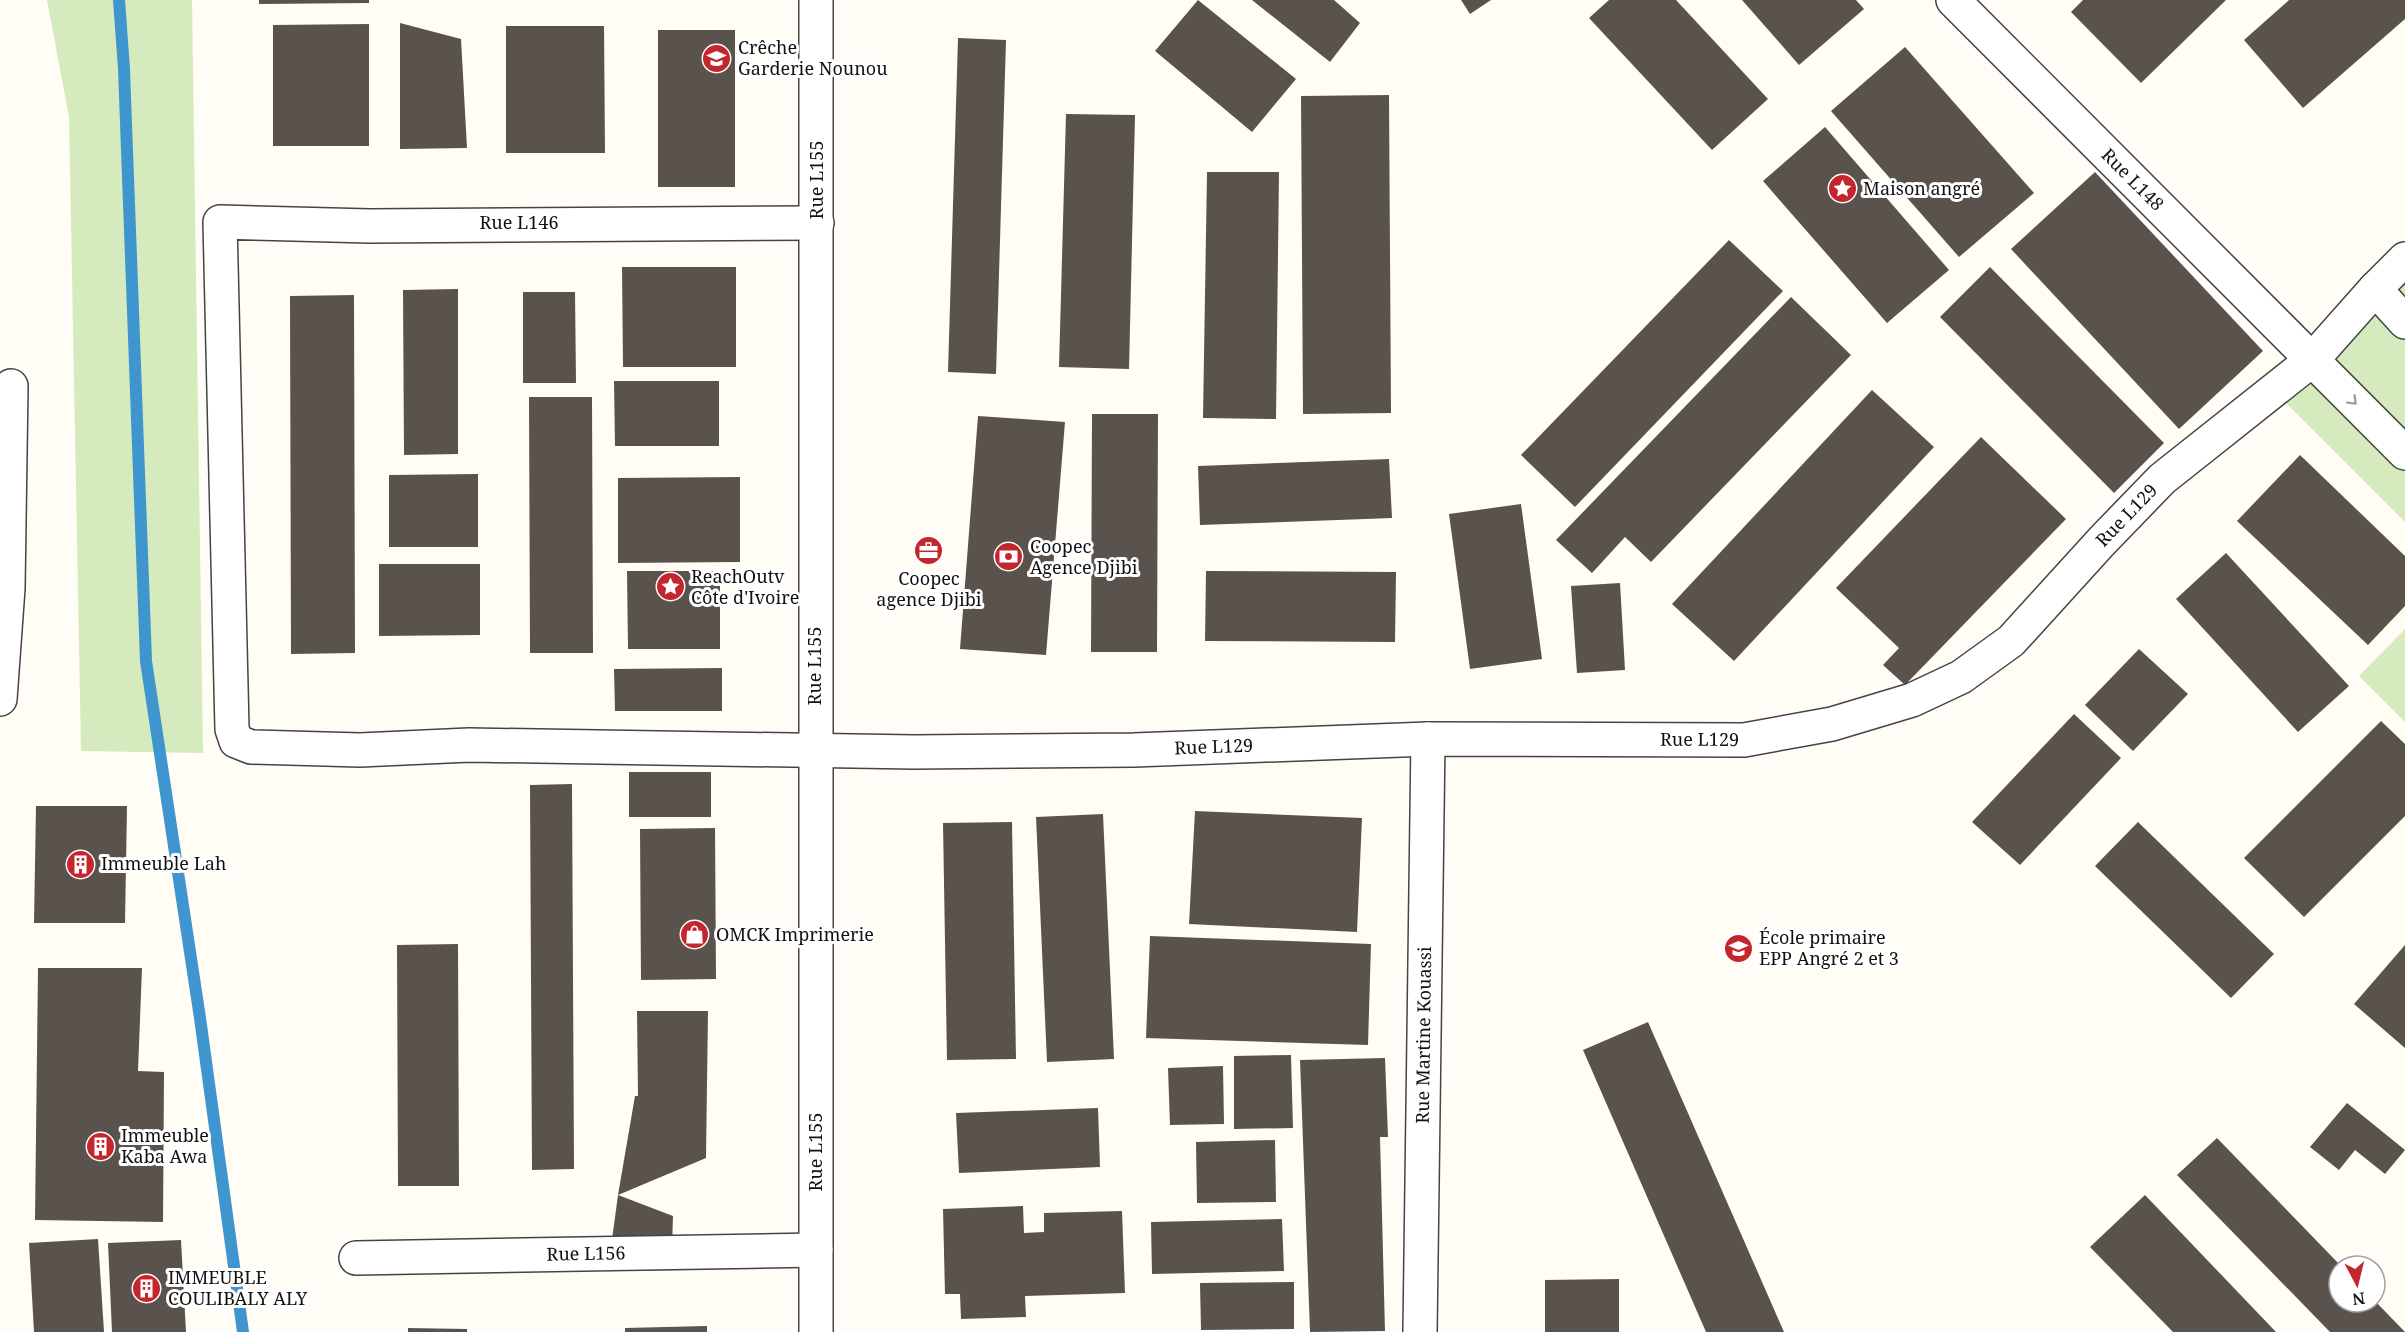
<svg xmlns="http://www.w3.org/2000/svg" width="2405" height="1332" viewBox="0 0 2405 1332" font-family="'Noto Serif',serif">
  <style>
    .green { fill: #d5ebbd }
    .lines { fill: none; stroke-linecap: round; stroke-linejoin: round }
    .stream { stroke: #3f96cf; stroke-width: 12 }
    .building { fill: #5a524d }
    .minor-casing { stroke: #444; stroke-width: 36 }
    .minor { stroke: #fff; stroke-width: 33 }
    .oneway { stroke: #a0a0a0 }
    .labels { text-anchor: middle; stroke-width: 6; stroke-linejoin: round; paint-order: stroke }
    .poi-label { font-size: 18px; fill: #111; stroke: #fff; text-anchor: start }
    .street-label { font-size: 18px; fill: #111; stroke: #fff }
  </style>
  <rect width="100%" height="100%" fill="#fffdf5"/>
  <g class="green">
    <polygon points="47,0 192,0 203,753 81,751 69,117"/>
    <polygon points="2405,254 2405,522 2269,386"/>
    <polygon points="2405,629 2405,722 2359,676"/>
  </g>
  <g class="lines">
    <polyline class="stream" points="119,0 124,69 146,661 200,1018 243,1332"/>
  </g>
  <g class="building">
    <polygon points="259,0 369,0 369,3 259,4"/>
    <polygon points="1198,0 1296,79 1252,132 1155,51"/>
    <polygon points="1252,0 1334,0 1360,23 1330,62"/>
    <polygon points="1461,0 1491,0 1470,14"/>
    <polygon points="1609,0 1676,0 1768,99 1712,150 1589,18"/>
    <polygon points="1742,0 1856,0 1864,9 1799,65"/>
    <polygon points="2083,0 2226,0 2141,83 2071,12"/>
    <polygon points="2289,0 2405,0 2405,19 2303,108 2244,40"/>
    <polygon points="400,23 461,39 467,148 400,149"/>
    <polygon points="369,24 369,146 273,146 273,25"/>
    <polygon points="506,26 604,26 605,153 506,153"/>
    <rect x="658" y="30" width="77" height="157"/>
    <polygon points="958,38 1006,40 996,374 948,372"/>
    <polygon points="1905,47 2034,193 1959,257 1831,111"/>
    <polygon points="1389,95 1391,413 1303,414 1301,96"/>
    <polygon points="1066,114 1135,115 1129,369 1059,367"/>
    <polygon points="1825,127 1949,270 1887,323 1763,181"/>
    <polygon points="1207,172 1279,172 1276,419 1203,418"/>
    <polygon points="2095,172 2263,351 2179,429 2011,249"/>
    <polygon points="1729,240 1783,291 1575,507 1521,455"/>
    <polygon points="622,267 736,267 736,367 623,367"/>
    <polygon points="1990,267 2164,443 2114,493 1940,317"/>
    <polygon points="458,289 458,454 404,455 403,290"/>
    <polygon points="523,292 575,292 576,383 523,383"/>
    <polygon points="354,295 355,653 291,654 290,296"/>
    <polygon points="1791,297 1851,355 1651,562 1625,537 1592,573 1556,540"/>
    <polygon points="614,381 719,381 719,446 615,446"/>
    <polygon points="1872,390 1934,447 1734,661 1672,604"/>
    <polygon points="529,397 592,397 593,653 530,653"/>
    <polygon points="1092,414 1158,414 1157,652 1091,652"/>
    <polygon points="978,416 1065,422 1046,655 960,649"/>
    <polygon points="1981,437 2066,519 1905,685 1883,665 1899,648 1836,588"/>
    <polygon points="2300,455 2405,556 2405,606 2368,645 2237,521"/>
    <polygon points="1389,459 1392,518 1200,525 1198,466"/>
    <polygon points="478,474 478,547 389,547 389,475"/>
    <polygon points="740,477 740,562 618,563 618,478"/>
    <polygon points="1521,504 1542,659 1470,669 1449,514"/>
    <polygon points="2226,553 2349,686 2298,732 2176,599"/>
    <polygon points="379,564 480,564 480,635 379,636"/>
    <polygon points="627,571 720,571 720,649 628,649"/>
    <polygon points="1206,571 1396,572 1395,642 1205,641"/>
    <polygon points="1620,583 1625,670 1577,673 1571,586"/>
    <polygon points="2139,649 2188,694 2133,751 2085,705"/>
    <polygon points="722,668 722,711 615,711 614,669"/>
    <polygon points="2074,714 2121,758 2020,865 1972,822"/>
    <polygon points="2381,721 2405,744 2405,816 2304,917 2244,858"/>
    <rect x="629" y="772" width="82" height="45"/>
    <polygon points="572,784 574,1169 532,1170 530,785"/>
    <polygon points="36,806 127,806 125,923 34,923"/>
    <polygon points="1195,811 1362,818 1357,932 1189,924"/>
    <polygon points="1103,814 1114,1059 1047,1062 1036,817"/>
    <polygon points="1012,822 1016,1059 947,1060 943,823"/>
    <polygon points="2138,822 2274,954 2231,998 2095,866"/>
    <polygon points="715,828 716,979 641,980 640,829"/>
    <polygon points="1150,936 1371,944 1368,1045 1146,1038"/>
    <polygon points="458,944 459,1186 398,1186 397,945"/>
    <polygon points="2405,945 2405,1048 2354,1004"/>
    <polygon points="38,968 142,968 138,1071 164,1072 163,1222 35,1220"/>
    <polygon points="637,1011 708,1011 706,1158 618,1195 635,1096 638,1096"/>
    <polygon points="1648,1022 1784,1332 1706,1332 1583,1050"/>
    <polygon points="1291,1055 1293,1128 1234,1129 1234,1056"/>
    <polygon points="1385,1058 1388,1137 1380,1137 1385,1331 1310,1332 1300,1060"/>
    <polygon points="1223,1066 1224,1124 1170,1125 1168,1068"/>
    <polygon points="2347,1103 2405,1150 2385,1174 2355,1150 2339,1170 2310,1147"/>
    <polygon points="1098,1108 1100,1167 959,1173 956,1113"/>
    <polygon points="2217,1138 2341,1266 2339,1266 2339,1302 2376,1302 2405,1332 2330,1332 2177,1175"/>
    <polygon points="1275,1140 1276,1202 1197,1203 1196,1142"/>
    <polygon points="618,1195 673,1216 672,1247 611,1247"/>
    <polygon points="2145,1195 2276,1332 2173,1332 2090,1247"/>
    <polygon points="1023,1206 1024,1233 1044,1232 1044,1213 1122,1211 1125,1293 1025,1296 1026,1317 961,1319 960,1294 945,1294 943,1209"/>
    <polygon points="1282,1219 1284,1271 1152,1274 1151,1222"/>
    <polygon points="98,1239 104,1332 34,1332 29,1243"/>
    <polygon points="181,1240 186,1332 112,1332 108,1243"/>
    <polygon points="1619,1279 1619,1332 1545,1332 1545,1280"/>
    <polygon points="1294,1282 1294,1329 1201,1330 1200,1283"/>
    <polygon points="707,1326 707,1332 625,1332 625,1328"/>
    <polygon points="408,1328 467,1329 467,1332 408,1332"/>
  </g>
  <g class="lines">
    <defs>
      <g id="minor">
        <path id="s1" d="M1953 0 2405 453"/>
        <path id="s2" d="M817 223 370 226 220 222 232 729 236 741 251 747 360 750 469 745 914 752 1134 750 1428 739 1744 740 1832 724 1912 700 1961 677 2011 641 2102 541 2162 479 2312 360 2375 289 2405 259"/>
        <polyline points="2375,289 2405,322"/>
        <polyline points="0,699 8,588 11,386"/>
        <path id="s3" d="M356 1258 816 1250"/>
        <polyline points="816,1332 816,0"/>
        <path id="s4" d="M1420 1332 1428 739"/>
      </g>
    </defs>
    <use href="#minor" class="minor-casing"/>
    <use href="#minor" class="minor"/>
  </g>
  <defs><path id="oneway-chevron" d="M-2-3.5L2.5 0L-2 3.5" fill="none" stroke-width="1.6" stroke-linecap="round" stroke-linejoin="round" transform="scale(1.5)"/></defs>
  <use class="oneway" href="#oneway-chevron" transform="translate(2353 401) rotate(45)"/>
  <defs>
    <symbol id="school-disc" viewBox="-11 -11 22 22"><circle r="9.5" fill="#c4262e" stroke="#fff"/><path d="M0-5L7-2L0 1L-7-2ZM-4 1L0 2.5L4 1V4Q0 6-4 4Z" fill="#fff"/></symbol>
    <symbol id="sight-disc" viewBox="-11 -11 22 22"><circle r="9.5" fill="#c4262e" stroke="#fff"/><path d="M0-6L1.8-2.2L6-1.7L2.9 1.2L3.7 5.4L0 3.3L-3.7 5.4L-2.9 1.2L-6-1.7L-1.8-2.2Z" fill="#fff"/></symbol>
    <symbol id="office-disc" viewBox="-11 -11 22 22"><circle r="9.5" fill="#c4262e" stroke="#fff"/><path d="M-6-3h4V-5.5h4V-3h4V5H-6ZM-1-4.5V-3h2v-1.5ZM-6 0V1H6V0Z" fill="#fff"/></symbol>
    <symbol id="bank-disc" viewBox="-11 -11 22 22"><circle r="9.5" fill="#c4262e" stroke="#fff"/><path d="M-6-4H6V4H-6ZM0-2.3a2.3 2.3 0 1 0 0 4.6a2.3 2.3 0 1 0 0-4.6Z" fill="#fff"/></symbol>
    <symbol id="building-disc" viewBox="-11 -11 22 22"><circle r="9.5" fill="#c4262e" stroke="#fff"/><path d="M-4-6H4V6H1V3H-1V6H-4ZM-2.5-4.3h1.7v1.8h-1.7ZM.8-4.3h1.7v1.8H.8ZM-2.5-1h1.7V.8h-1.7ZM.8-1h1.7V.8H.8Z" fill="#fff"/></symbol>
    <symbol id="shop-disc" viewBox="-11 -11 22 22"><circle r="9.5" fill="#c4262e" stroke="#fff"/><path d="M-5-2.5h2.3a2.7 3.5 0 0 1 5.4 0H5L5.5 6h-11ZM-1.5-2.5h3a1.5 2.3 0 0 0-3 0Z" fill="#fff"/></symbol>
  </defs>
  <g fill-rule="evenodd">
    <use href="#school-disc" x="700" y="42" width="33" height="33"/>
    <use href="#sight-disc" x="1826" y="172" width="33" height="33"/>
    <use href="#office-disc" x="912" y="534" width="33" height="33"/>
    <use href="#bank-disc" x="992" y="540" width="33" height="33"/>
    <use href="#sight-disc" x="654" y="570" width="33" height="33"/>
    <use href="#building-disc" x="64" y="848" width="33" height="33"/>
    <use href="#shop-disc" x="678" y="918" width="33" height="33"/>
    <use href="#school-disc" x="1722" y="932" width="33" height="33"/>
    <use href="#building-disc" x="84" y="1130" width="33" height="33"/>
    <use href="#building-disc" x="130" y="1272" width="33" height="33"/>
  </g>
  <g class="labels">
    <g class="poi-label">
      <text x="738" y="54">Crêche<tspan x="738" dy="21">Garderie Nounou</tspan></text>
      <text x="1863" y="195">Maison angré</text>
      <text x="1030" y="553">Coopec<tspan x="1030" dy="21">Agence Djibi</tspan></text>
      <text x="691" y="583">ReachOutv<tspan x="691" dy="21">Côte d'Ivoire</tspan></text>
      <text x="929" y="585" text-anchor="middle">Coopec<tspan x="929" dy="21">agence Djibi</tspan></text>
      <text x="101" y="870">Immeuble Lah</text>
      <text x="716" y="941">OMCK Imprimerie</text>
      <text x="1759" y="944">École primaire<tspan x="1759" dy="21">EPP Angré 2 et 3</tspan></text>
      <text x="121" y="1142">Immeuble<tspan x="121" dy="21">Kaba Awa</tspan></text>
      <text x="168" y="1284">IMMEUBLE<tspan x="168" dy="21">COULIBALY ALY</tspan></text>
    </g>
    <g class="street-label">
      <text dy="6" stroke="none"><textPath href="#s1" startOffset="254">Rue L148</textPath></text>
      <text transform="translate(817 180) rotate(-90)" y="6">Rue L155</text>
      <text x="519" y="229">Rue L146</text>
      <text dy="6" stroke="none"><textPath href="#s2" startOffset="3086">Rue L129</textPath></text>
      <text transform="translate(815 666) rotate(-90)" y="6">Rue L155</text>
      <text dy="6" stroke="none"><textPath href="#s2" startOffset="2582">Rue L129</textPath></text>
      <text dy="6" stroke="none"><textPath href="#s2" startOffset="2096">Rue L129</textPath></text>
      <text dy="6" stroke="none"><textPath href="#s4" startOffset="297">Rue Martine Kouassi</textPath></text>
      <text transform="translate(816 1152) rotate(-90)" y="6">Rue L155</text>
      <text dy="6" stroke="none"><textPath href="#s3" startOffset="230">Rue L156</textPath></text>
    </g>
  </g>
  <g transform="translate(2357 1284) rotate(173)"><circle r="28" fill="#ffffff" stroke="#a0a0a0" stroke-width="1.5"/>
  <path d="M0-4.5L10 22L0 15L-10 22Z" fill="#c4262e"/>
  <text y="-9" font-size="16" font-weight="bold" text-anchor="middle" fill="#111111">N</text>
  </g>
</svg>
